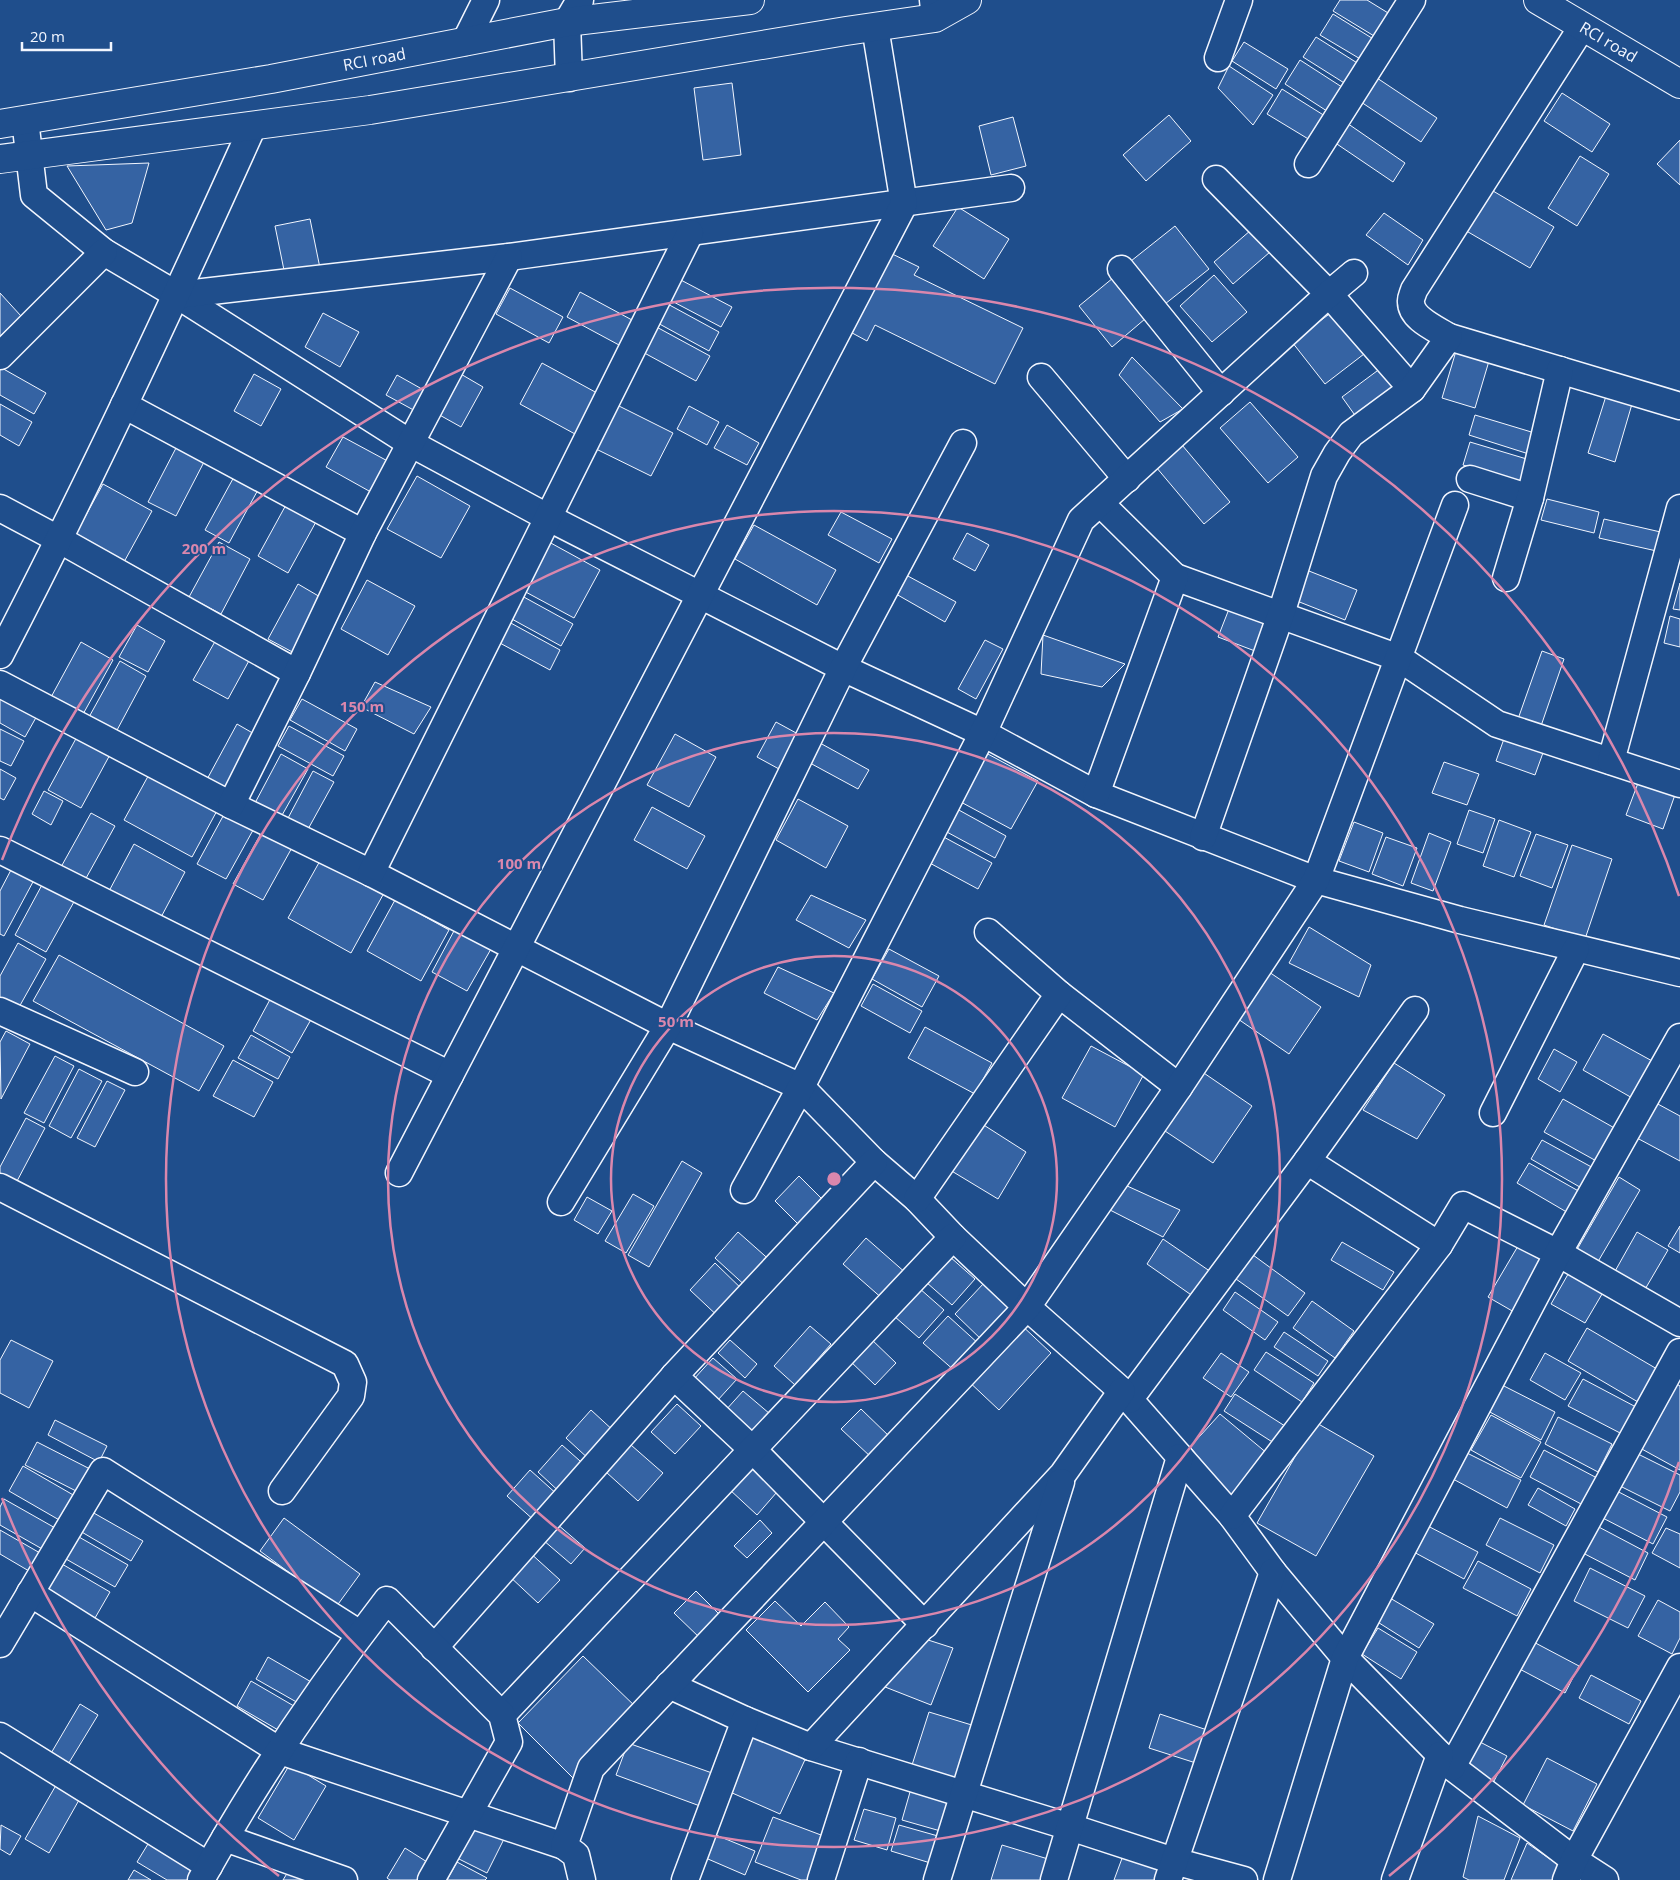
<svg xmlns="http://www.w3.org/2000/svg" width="1680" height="1880" viewBox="0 0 1680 1880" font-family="'Open Sans',sans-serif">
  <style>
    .building { fill: #3563a3; stroke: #f2f6ff }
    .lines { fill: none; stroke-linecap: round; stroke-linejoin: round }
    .minor-casing { stroke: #f2f6ff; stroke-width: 29 }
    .tertiary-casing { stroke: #f2f6ff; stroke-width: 30 }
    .minor { stroke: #1f4e8c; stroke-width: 26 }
    .tertiary { stroke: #1f4e8c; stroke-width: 28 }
    .ring { fill: none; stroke: #da87ad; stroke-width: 2.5 }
    .labels { text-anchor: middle; stroke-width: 4; stroke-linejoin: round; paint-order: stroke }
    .street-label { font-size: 16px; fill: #f2f6ff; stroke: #1f4e8c }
    .centre { fill: #da87ad; stroke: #1f4e8c; stroke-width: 2.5 }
    .ring-label { font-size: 15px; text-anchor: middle; font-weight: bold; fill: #da87ad; stroke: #1f4e8c; stroke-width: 4; stroke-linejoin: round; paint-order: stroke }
  </style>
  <rect width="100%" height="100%" fill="#1f4e8c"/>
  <g class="building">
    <polygon points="1340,0 1367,0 1393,16 1379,39 1333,11"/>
    <polygon points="1333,14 1375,40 1362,60 1320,35"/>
    <polygon points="1316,37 1362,66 1349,86 1303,57"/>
    <polygon points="1244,42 1288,69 1276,89 1232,61"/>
    <polygon points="1300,60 1345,89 1330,113 1285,84"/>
    <polygon points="1229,66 1273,95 1253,125 1218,88"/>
    <polygon points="1371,74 1437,118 1421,142 1355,98"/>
    <polygon points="732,83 741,155 703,160 694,88"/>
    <polygon points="1282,89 1325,116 1310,140 1267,114"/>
    <polygon points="1562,93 1610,124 1592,152 1544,121"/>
    <polygon points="1169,115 1191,141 1146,181 1123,155"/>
    <polygon points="1013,117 1026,166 991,175 979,126"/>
    <polygon points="1344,121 1405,163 1393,182 1331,140"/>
    <polygon points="1680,140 1680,185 1657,164"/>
    <polygon points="1580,156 1609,174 1577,226 1548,208"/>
    <polygon points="149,163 132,223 106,230 67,166"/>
    <polygon points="1488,188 1554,227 1530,268 1463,229"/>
    <polygon points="958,207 1009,239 984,279 933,246"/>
    <polygon points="1384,213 1423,240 1408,265 1366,235"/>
    <polygon points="310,219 321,273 286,280 275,226"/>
    <polygon points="1175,226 1209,269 1165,304 1131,261"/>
    <polygon points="1251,230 1270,252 1233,284 1214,262"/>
    <polygon points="882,249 919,267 914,275 1023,328 995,384 875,325 867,341 843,328"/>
    <polygon points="1119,273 1152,313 1112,347 1079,306"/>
    <polygon points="1214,275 1247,312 1212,342 1180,306"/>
    <polygon points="679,279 732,307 721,327 668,299"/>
    <polygon points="510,288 563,317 549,343 496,314"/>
    <polygon points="580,292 632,320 619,345 567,317"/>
    <polygon points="0,293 21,316 0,336"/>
    <polygon points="664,302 719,332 709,351 654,321"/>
    <polygon points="1332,312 1364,354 1325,384 1292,342"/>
    <polygon points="323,313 359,332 340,367 305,347"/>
    <polygon points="651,324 710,356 696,381 637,349"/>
    <polygon points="1456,351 1489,361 1475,408 1442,398"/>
    <polygon points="1132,357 1183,409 1160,422 1119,375"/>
    <polygon points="542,363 597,393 575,434 520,404"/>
    <polygon points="0,367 46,393 34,414 0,395"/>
    <polygon points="1381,368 1399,392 1359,421 1342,397"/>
    <polygon points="459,373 483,387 461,427 436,413"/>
    <polygon points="254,374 281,389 261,426 234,411"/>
    <polygon points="397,375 429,393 419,413 386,395"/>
    <polygon points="1606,396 1632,404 1615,462 1588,453"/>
    <polygon points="1250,402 1298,457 1268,483 1220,428"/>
    <polygon points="0,404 32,422 19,446 0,435"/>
    <polygon points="615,404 673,433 651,476 592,447"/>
    <polygon points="689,406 719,422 707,445 677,429"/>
    <polygon points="1475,415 1538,434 1532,455 1469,435"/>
    <polygon points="727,425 759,443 747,465 714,448"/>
    <polygon points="343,437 395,465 378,496 326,467"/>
    <polygon points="1470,442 1530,460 1523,483 1463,465"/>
    <polygon points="1182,445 1230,502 1204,524 1156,467"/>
    <polygon points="176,448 204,462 176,516 148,502"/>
    <polygon points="235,475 259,488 229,543 205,530"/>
    <polygon points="417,476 470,506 441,558 387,529"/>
    <polygon points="103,484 152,511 124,562 75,535"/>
    <polygon points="1547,499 1599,512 1594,533 1541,520"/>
    <polygon points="287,503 317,520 288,573 258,556"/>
    <polygon points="841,512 892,539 879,563 828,535"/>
    <polygon points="1604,519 1665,533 1661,552 1599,538"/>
    <polygon points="754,525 836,570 817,605 735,559"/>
    <polygon points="967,533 989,545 975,571 953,559"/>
    <polygon points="219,542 250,559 221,614 189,597"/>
    <polygon points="549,542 600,570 574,618 522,590"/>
    <polygon points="1309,571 1357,590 1345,620 1297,601"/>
    <polygon points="906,575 956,602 945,622 896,594"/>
    <polygon points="367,580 415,606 388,655 341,629"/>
    <polygon points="1680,583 1680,610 1673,609"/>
    <polygon points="298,584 327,601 298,655 268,639"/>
    <polygon points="522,596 573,624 561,646 510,618"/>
    <polygon points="1229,609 1266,624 1255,651 1218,637"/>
    <polygon points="1670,616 1680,619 1680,647 1664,643"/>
    <polygon points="509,622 560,650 550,670 498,642"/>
    <polygon points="137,625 165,641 148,672 119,657"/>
    <polygon points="1043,635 1125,664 1102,687 1041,674"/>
    <polygon points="217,638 251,657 228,699 193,680"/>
    <polygon points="985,640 1003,649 976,699 958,689"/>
    <polygon points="81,642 113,660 82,716 50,699"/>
    <polygon points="1542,651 1564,659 1541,726 1518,719"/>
    <polygon points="120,661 146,676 116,732 89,717"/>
    <polygon points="375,682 431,707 414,734 361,707"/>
    <polygon points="0,692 38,714 25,737 0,723"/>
    <polygon points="302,699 357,729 345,751 290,720"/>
    <polygon points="776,722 798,734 779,769 757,757"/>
    <polygon points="237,724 263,739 231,798 205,783"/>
    <polygon points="289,726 344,756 333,776 278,746"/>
    <polygon points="0,729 24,741 11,766 0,761"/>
    <polygon points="79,733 112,751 81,808 48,790"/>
    <polygon points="675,734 716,757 689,807 647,785"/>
    <polygon points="1505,736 1544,750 1535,775 1496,761"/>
    <polygon points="820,743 869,770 858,789 810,763"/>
    <polygon points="986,753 1038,781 1011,829 959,801"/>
    <polygon points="281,754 308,769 281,817 255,803"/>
    <polygon points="1444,762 1479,774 1467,805 1432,793"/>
    <polygon points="0,769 16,778 4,800 0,798"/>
    <polygon points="152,769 219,807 192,857 124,820"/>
    <polygon points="313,771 334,782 307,831 287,820"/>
    <polygon points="1641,775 1677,789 1663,829 1626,815"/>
    <polygon points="44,791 63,801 51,825 32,814"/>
    <polygon points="798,799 848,826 826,868 776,840"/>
    <polygon points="228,807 257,823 226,879 197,864"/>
    <polygon points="652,807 705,836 687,869 634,840"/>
    <polygon points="957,809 1006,836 995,858 945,831"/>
    <polygon points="1469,810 1495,819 1483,853 1457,844"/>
    <polygon points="91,813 115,826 85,880 61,867"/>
    <polygon points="1499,820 1531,832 1514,877 1483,866"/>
    <polygon points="1354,822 1383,833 1369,872 1339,861"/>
    <polygon points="264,828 294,844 263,900 233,884"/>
    <polygon points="1429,833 1451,842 1433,891 1411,883"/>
    <polygon points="1536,834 1568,845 1552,888 1520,876"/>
    <polygon points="940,835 992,863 978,889 926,861"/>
    <polygon points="1386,837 1417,848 1403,886 1372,874"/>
    <polygon points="134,844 185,872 159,921 108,893"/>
    <polygon points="1572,845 1612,859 1585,939 1544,925"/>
    <polygon points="321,859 384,893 351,953 288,918"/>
    <polygon points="12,868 34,880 4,936 0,934 0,891"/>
    <polygon points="43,883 75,900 46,952 15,935"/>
    <polygon points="811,895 866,920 849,948 796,920"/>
    <polygon points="395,900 449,930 421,981 367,951"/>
    <polygon points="1309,927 1371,965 1359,997 1289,963"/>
    <polygon points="455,929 491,949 467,991 432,972"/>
    <polygon points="18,943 46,959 18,1009 0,999 0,976"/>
    <polygon points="889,949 939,976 922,1007 872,979"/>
    <polygon points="59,955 224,1046 199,1091 33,1001"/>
    <polygon points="778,967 834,993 817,1020 764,993"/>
    <polygon points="1269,972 1321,1007 1289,1054 1238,1019"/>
    <polygon points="873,984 922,1011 910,1033 861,1006"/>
    <polygon points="273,994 313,1016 292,1053 253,1031"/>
    <polygon points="925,1027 992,1063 975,1094 908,1058"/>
    <polygon points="6,1031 30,1044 1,1099 0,1042"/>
    <polygon points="1603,1034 1654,1062 1634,1099 1583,1070"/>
    <polygon points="251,1035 290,1057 278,1079 238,1058"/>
    <polygon points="1091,1046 1144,1074 1115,1127 1062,1098"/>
    <polygon points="1554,1049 1577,1062 1560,1092 1538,1079"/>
    <polygon points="55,1056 74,1066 44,1123 24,1113"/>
    <polygon points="233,1060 273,1082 254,1117 213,1096"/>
    <polygon points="1394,1063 1445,1095 1417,1139 1363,1110"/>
    <polygon points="79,1069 102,1081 71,1138 49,1126"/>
    <polygon points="1198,1069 1252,1106 1213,1163 1159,1127"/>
    <polygon points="107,1081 125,1090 95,1147 77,1138"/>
    <polygon points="1563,1099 1618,1130 1600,1163 1544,1132"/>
    <polygon points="1656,1103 1680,1116 1680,1161 1637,1138"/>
    <polygon points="26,1118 45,1128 16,1183 0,1174 0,1167"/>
    <polygon points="979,1122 1026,1152 998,1199 950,1170"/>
    <polygon points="1542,1140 1597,1170 1585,1190 1531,1159"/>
    <polygon points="682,1161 702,1173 649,1267 628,1255"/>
    <polygon points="1529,1163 1582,1193 1570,1214 1517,1183"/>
    <polygon points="799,1176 825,1202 801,1227 775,1201"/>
    <polygon points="1619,1177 1640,1190 1596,1265 1575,1253"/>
    <polygon points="1125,1185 1180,1210 1163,1237 1110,1210"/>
    <polygon points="633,1194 654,1206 626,1253 605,1241"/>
    <polygon points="587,1197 612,1211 598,1234 574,1220"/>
    <polygon points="1680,1226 1680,1253 1668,1246"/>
    <polygon points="738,1232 773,1263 749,1289 715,1258"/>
    <polygon points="1637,1232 1668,1250 1644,1291 1614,1273"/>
    <polygon points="866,1238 907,1274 884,1300 843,1264"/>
    <polygon points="1163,1239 1214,1274 1197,1299 1147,1264"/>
    <polygon points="1342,1242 1394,1272 1383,1290 1331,1260"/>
    <polygon points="1518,1246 1543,1261 1514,1312 1488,1297"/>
    <polygon points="1253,1255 1305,1293 1288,1316 1236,1279"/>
    <polygon points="949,1256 975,1279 952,1305 926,1282"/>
    <polygon points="715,1263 748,1295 723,1321 690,1290"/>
    <polygon points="1571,1269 1605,1289 1585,1323 1551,1304"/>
    <polygon points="984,1283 1014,1312 985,1343 955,1314"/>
    <polygon points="919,1288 944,1310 919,1338 894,1316"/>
    <polygon points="1235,1292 1278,1322 1265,1340 1223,1310"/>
    <polygon points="1312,1301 1354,1331 1335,1358 1293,1328"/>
    <polygon points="948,1316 980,1345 956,1372 923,1343"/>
    <polygon points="1017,1321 1051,1353 999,1410 965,1378"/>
    <polygon points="810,1326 831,1344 795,1385 774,1366"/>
    <polygon points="1587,1328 1657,1369 1638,1402 1568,1361"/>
    <polygon points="1284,1332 1328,1361 1318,1376 1274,1347"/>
    <polygon points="869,1337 896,1363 875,1385 848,1359"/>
    <polygon points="11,1340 53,1361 29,1408 0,1393 0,1360"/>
    <polygon points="730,1340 757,1364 745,1378 718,1353"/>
    <polygon points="1266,1352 1314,1383 1302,1402 1254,1370"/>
    <polygon points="1221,1353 1249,1372 1231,1397 1203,1378"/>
    <polygon points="1545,1353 1581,1373 1565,1400 1530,1380"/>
    <polygon points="713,1358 737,1379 717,1401 693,1380"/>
    <polygon points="1583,1379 1636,1407 1622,1434 1568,1406"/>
    <polygon points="1675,1383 1680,1386 1680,1470 1640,1448"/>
    <polygon points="1502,1385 1555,1412 1541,1440 1488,1411"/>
    <polygon points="743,1391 770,1414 751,1435 725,1411"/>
    <polygon points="1235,1394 1288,1428 1277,1445 1224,1411"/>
    <polygon points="677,1404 701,1426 675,1454 651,1432"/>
    <polygon points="861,1409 891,1438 872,1458 841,1429"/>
    <polygon points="591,1410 616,1433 591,1461 566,1438"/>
    <polygon points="1220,1414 1268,1454 1232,1497 1190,1447"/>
    <polygon points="1491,1415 1541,1442 1521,1478 1471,1450"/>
    <polygon points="1558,1417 1612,1444 1598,1472 1545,1444"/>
    <polygon points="55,1420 107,1446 99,1462 48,1435"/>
    <polygon points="1315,1422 1374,1456 1316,1556 1257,1523"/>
    <polygon points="37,1442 92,1470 80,1493 25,1465"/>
    <polygon points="562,1445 588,1468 564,1496 538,1472"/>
    <polygon points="631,1445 663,1473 638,1501 606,1472"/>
    <polygon points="1544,1450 1597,1478 1583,1505 1530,1477"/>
    <polygon points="1632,1451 1680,1475 1680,1492 1670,1511 1616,1484"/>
    <polygon points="1467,1453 1521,1480 1507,1508 1453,1479"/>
    <polygon points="23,1466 75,1496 61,1521 9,1491"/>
    <polygon points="750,1467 777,1492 757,1515 729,1489"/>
    <polygon points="530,1470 559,1496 536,1522 507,1496"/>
    <polygon points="1538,1488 1575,1509 1566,1526 1528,1505"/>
    <polygon points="1613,1489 1667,1517 1653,1544 1599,1516"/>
    <polygon points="4,1499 57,1529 44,1550 0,1525 0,1507"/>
    <polygon points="92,1512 143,1541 131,1561 80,1531"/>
    <polygon points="284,1518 360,1574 336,1607 260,1551"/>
    <polygon points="1500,1518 1554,1545 1540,1573 1486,1545"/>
    <polygon points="760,1520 772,1533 747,1558 734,1546"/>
    <polygon points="557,1524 585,1548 571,1564 543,1540"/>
    <polygon points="1424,1524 1478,1552 1464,1579 1410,1550"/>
    <polygon points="1595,1525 1648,1553 1635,1580 1581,1552"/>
    <polygon points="1666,1528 1680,1534 1680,1568 1652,1553"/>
    <polygon points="0,1530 40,1553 29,1571 0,1554"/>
    <polygon points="79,1537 128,1565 115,1587 66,1559"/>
    <polygon points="528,1551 560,1580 538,1603 507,1574"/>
    <polygon points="1478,1561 1531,1589 1517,1616 1463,1588"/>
    <polygon points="62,1564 110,1592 95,1618 46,1590"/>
    <polygon points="1590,1568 1645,1596 1628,1628 1574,1601"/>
    <polygon points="696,1591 723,1618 702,1640 674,1613"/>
    <polygon points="1390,1598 1434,1624 1419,1648 1376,1621"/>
    <polygon points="1658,1600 1680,1612 1680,1638 1672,1654 1638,1636"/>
    <polygon points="775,1601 801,1626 825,1602 849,1627 838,1639 850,1650 808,1692 746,1630"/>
    <polygon points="1378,1628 1417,1652 1401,1679 1362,1654"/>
    <polygon points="1526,1638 1579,1666 1565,1693 1512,1665"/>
    <polygon points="925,1639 953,1648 931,1705 880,1685"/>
    <polygon points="583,1656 639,1710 573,1778 518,1723"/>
    <polygon points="268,1657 313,1683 300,1704 256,1679"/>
    <polygon points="1591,1675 1641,1701 1629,1724 1579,1698"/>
    <polygon points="251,1681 299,1709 285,1734 237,1706"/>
    <polygon points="80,1704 98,1715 67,1766 50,1755"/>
    <polygon points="929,1712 975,1726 958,1779 912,1765"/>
    <polygon points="1160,1714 1210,1731 1199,1764 1149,1748"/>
    <polygon points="753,1733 809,1751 780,1814 730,1792"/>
    <polygon points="1480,1742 1507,1756 1493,1783 1466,1769"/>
    <polygon points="628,1743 712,1773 700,1806 616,1775"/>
    <polygon points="1547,1758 1597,1784 1573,1831 1523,1805"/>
    <polygon points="290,1764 326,1786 294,1840 258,1818"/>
    <polygon points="59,1780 83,1793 49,1853 25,1839"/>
    <polygon points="912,1785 954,1797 944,1832 902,1820"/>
    <polygon points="864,1809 896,1818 887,1850 854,1840"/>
    <polygon points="1478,1816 1520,1838 1504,1880 1469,1880 1463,1877"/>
    <polygon points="773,1817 829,1838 813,1880 801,1880 755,1862"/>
    <polygon points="471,1822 506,1835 487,1873 455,1857"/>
    <polygon points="1,1825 21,1836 10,1855 0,1849"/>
    <polygon points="899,1825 945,1838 937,1865 891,1851"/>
    <polygon points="711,1833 755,1851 745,1875 701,1856"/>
    <polygon points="151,1839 199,1868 192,1880 167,1880 137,1862"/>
    <polygon points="1527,1843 1567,1871 1562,1880 1511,1880"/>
    <polygon points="1002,1845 1048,1859 1041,1880 991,1880"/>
    <polygon points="405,1848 435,1867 426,1880 390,1880 387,1878"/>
    <polygon points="1124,1853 1163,1866 1158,1880 1114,1880"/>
    <polygon points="457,1862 487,1878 485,1880 447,1880"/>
    <polygon points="291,1867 311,1880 283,1880"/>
    <polygon points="134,1870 151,1880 128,1880"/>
  </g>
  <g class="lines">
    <defs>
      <g id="minor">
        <polyline points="933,0 935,18"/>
        <polyline points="465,42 486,0"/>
        <polyline points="1218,58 1239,0"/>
        <polyline points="569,78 567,22 580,0"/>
        <polyline points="25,120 34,195 104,252 177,295 410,443 549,518 843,668 983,733 1096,794 1316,880 1460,920 1680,973"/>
        <polyline points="1308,164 1412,0"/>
        <polyline points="1216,179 1329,294 1412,389"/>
        <polyline points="1121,269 1221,393"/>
        <polyline points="177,295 509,257 1011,188"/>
        <polyline points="1449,337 1680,406"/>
        <polyline points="0,356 104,252"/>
        <polyline points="1041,377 1127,479"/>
        <polyline points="124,405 363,533"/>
        <polyline points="1470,479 1530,498"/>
        <polyline points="0,508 60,540 297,673"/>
        <polyline points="1175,577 1399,658 1497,724 1680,784"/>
        <polyline points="1506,578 1530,498 1560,370"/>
        <path d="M0 655C90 482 173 304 253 126"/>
        <polyline points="0,684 231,805 371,873 668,1026 801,1087 874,1162 917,1199 953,1237 1027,1307 1122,1391 1232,1516 1273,1572 1345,1658 1452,1767 1574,1860 1605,1880"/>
        <polyline points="1611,761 1680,508"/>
        <polyline points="1096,794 1175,577 1100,503"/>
        <polyline points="231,805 297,673 363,533 509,257"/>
        <path d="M1203 837 1281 614 1324 476 1337 453 1351 434 1412 389 1449 337C1437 329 1411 319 1411 302 1410 299 1413 294 1414 290L1582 27"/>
        <polyline points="0,850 450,1075"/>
        <polyline points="371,873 690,233"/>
        <polyline points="1059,994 1179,1087"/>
        <polyline points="0,1011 135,1072"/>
        <polyline points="1493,1113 1576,949"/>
        <polyline points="1307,1161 1439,1245"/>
        <polyline points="399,1173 904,204 875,27"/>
        <polyline points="0,1187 345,1364 353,1382 351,1396 282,1491"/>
        <polyline points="744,1190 801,1087 983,733 1081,520 1329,294 1354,273"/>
        <polyline points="917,1199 1059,994 988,932"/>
        <polyline points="561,1202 668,1026 843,668 963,443"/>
        <polyline points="674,1376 752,1449 925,1625"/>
        <polyline points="1129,1400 1307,1161 1415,1010"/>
        <polyline points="1232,1516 1439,1245 1463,1205 1558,1253 1680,1323"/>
        <polyline points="30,1593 280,1751 564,1846"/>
        <polyline points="0,1644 103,1471 360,1634"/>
        <polyline points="434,1648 674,1376 874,1162"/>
        <polyline points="669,1685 745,1720 811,1747 1070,1827 1174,1861 1244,1880"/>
        <polyline points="502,1715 953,1237"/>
        <polyline points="0,1736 209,1866"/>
        <polyline points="811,1747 1063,1474 1122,1391"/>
        <polyline points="1452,1767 1680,1352"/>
        <polyline points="225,1838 344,1880"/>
        <path d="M201 1880C255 1782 319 1688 387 1600L502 1715 509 1742 431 1880"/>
        <polyline points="582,1880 576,1855 564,1846 591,1768 1027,1307 1179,1087 1316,880 1455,505"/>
        <polyline points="685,1880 745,1720"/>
        <polyline points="821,1880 859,1761"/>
        <polyline points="937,1880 1061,1482"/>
        <polyline points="1054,1880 1180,1457"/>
        <polyline points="1168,1880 1273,1572"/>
        <polyline points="1277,1880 1345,1658 1558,1253 1680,1037"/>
        <polyline points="1395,1880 1440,1755"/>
        <polyline points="1566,1880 1574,1860 1680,1667"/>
      </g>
      <g id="tertiary">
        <path id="s1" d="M1538 0 1680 84"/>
        <path id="s2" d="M0 124 271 79 567 22 750 0"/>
        <polyline points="0,159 370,110 846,31 935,18 967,0"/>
      </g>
    </defs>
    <use href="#minor" class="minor-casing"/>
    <use href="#tertiary" class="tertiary-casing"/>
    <use href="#minor" class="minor"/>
    <use href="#tertiary" class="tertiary"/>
  </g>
  <g class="ring">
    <circle cx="834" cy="1179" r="223"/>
    <circle cx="834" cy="1179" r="446"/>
    <circle cx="834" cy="1179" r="668"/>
    <path d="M1679 1462A891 891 0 0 1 1389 1876M279 1876A891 891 0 0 1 2 1498M2 860A891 891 0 0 1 1679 896"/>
  </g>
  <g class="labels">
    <g class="street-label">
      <text dy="6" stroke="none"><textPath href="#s1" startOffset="82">RCI road</textPath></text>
      <text dy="6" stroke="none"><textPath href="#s2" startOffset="380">RCI road</textPath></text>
    </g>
  </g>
  <circle cx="834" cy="1179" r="8" class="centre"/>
  <g class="ring-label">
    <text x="204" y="554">200 m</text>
    <text x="362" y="712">150 m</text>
    <text x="519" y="869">100 m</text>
    <text x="676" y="1027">50 m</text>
  </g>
  <path d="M22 42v8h89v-8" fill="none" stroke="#f2f6ff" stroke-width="2.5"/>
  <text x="30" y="42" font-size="15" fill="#f2f6ff" stroke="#1f4e8c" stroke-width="4" paint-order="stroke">20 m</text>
</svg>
